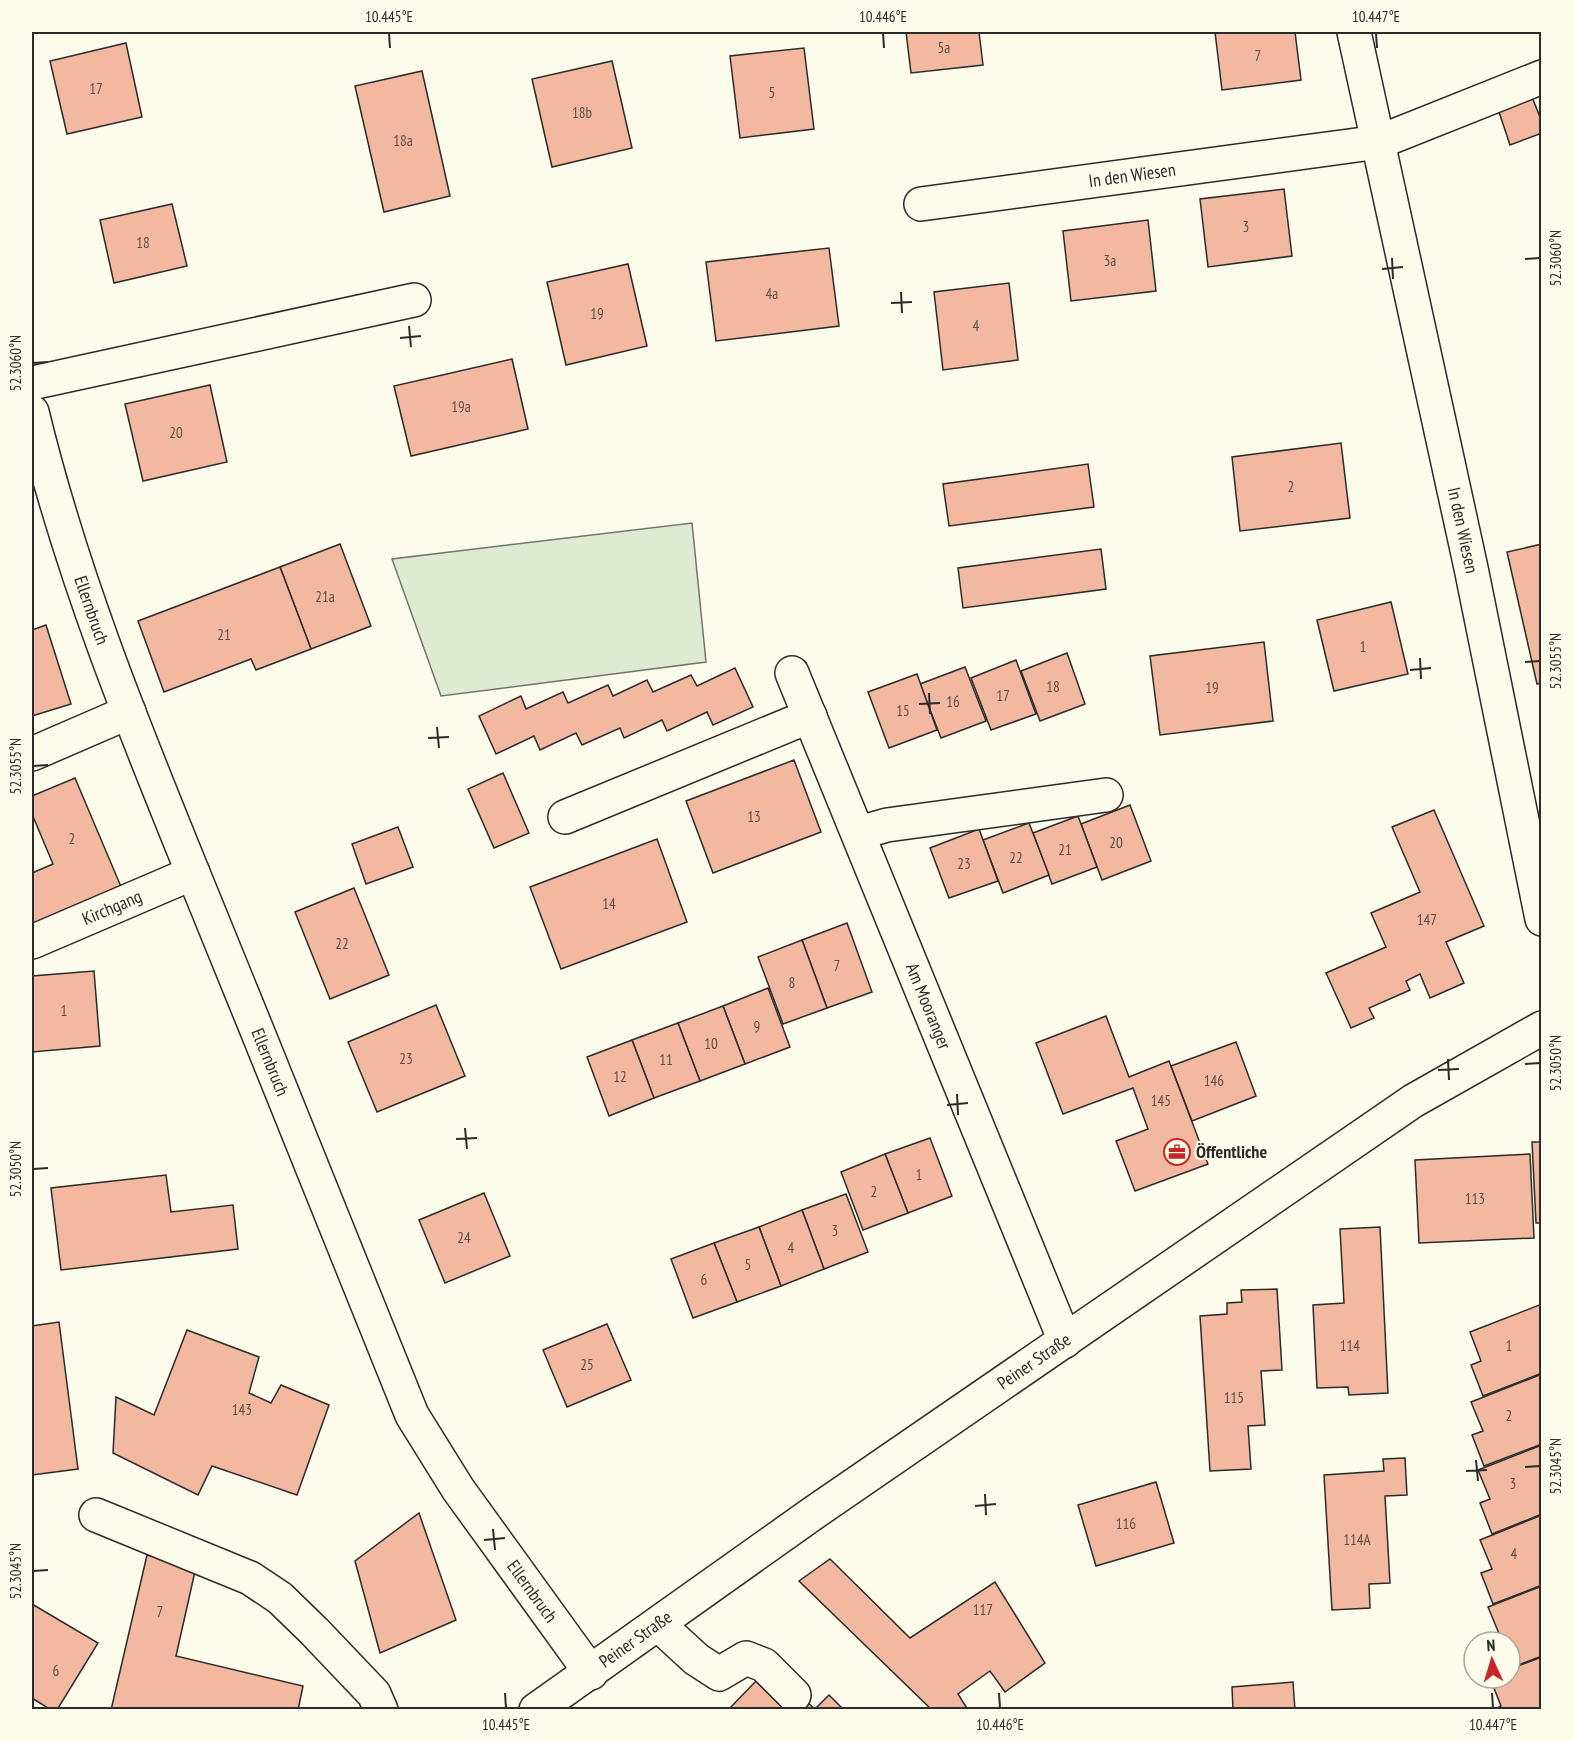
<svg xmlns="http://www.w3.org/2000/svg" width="1573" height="1741" viewBox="0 0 1573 1741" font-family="'PT Sans Narrow',sans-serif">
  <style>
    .green { fill: #deebd1; stroke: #74746e; stroke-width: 1.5 }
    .building { fill: #f2b8a0; stroke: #2b2b2b; stroke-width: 1.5 }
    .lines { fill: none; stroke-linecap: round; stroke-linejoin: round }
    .minor-casing { stroke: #2b2b2b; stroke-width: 36 }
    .major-casing { stroke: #2b2b2b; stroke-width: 36 }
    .minor { stroke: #fdfbea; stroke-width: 33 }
    .major { stroke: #fdfbea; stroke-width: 33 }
    .ticks { fill: none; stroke: #2b2b2b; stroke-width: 2 }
    .labels { text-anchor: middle; stroke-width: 4.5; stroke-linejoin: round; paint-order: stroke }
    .number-label { font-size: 15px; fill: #5d4e48 }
    .street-label { font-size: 18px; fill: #2b2b2b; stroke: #fdfbea }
    .poi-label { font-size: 18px; font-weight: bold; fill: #2b2b2b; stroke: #fdfbea; text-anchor: start }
    .neatline { fill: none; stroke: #2b2b2b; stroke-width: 2 }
    .ticks-label { font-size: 15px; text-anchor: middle; fill: #2b2b2b }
  </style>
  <rect width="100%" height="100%" fill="#fdfbea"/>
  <polygon class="green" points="692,523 706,662 441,696 392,559"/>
  <g class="building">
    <polygon points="906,32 979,32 983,65 911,73"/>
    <polygon points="1215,32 1295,32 1301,80 1222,90"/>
    <polygon points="126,43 142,117 67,134 50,61"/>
    <polygon points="804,48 814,129 740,138 730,56"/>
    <polygon points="612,61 632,148 552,167 532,79"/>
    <polygon points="422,71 450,196 384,212 355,86"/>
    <polygon points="1532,97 1542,122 1542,133 1510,145 1498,109"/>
    <polygon points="1284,189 1292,256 1208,267 1200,199"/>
    <polygon points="172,204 187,266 114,283 100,220"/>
    <polygon points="1148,220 1156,291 1071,301 1063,231"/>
    <polygon points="829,248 839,326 716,341 706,262"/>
    <polygon points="628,264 647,346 566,365 547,282"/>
    <polygon points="1009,283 1018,360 943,370 934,292"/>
    <polygon points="512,359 528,429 411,456 394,386"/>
    <polygon points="210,385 227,462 143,481 125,404"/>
    <polygon points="1341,443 1350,518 1240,531 1232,457"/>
    <polygon points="1088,464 1094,507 949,526 943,484"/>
    <polygon points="340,544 371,626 311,649 280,567"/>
    <polygon points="1542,544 1542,683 1537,684 1507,552"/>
    <polygon points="1101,549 1106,589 963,608 958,568"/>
    <polygon points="280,567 311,649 256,670 251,659 164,692 138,621"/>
    <polygon points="1391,602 1408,674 1334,691 1317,620"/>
    <polygon points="46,625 71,704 32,716 32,630"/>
    <polygon points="1264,642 1273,721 1160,735 1150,656"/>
    <polygon points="1067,653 1085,704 1040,721 1021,671"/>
    <polygon points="1016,660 1036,714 991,730 971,678"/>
    <polygon points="965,667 986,721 941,738 920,684"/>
    <polygon points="735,668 753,707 713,725 707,712 667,731 662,720 624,738 620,728 582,745 576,733 540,750 534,736 496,754 479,716 521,696 526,709 563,692 568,703 608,685 613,696 647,680 653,692 691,675 697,686"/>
    <polygon points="917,674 937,730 889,748 868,692"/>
    <polygon points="794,760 821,832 713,873 686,801"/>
    <polygon points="503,773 529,833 494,848 468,789"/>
    <polygon points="75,778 122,889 32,927 32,873 53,864 32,814 32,796"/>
    <polygon points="1130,805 1151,861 1102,880 1081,824"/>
    <polygon points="1434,810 1484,926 1446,942 1464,983 1430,998 1420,974 1406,981 1410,990 1369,1008 1374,1018 1351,1028 1326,973 1386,947 1371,913 1420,892 1392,827"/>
    <polygon points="1078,816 1097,867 1052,884 1033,833"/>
    <polygon points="1029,823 1049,875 1003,893 983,840"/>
    <polygon points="398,827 413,867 366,884 352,844"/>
    <polygon points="979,829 998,881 949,898 930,848"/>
    <polygon points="657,839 687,922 561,969 530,887"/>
    <polygon points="354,888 389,975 330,999 295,912"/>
    <polygon points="847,923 872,992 827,1008 802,940"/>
    <polygon points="802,940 827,1008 783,1024 758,957"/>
    <polygon points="94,971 100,1046 32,1052 32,976"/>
    <polygon points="768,988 790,1047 745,1064 723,1006"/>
    <polygon points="436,1005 465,1076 377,1112 348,1042"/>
    <polygon points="723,1006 745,1064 700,1081 678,1023"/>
    <polygon points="1106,1016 1129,1077 1169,1061 1208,1164 1135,1191 1116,1141 1148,1129 1133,1088 1063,1114 1036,1043"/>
    <polygon points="678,1023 700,1081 654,1098 632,1040"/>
    <polygon points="632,1040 654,1098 609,1116 587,1057"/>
    <polygon points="1236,1042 1256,1096 1192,1121 1171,1066"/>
    <polygon points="930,1138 952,1196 908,1213 885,1154"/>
    <polygon points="1532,1142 1542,1142 1542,1223 1536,1223"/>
    <polygon points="885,1154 908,1213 863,1230 841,1172"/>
    <polygon points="1530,1154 1534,1238 1419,1243 1415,1160"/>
    <polygon points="166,1175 171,1212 233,1205 238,1249 61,1270 51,1188"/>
    <polygon points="484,1193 510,1256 445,1283 419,1220"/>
    <polygon points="846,1194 868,1252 824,1269 802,1210"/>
    <polygon points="802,1210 824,1269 781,1286 759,1227"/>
    <polygon points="759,1227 781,1286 737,1302 714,1243"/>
    <polygon points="1380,1227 1388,1393 1349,1395 1348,1387 1317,1388 1313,1305 1344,1303 1340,1229"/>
    <polygon points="714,1243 737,1302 693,1318 671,1259"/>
    <polygon points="1277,1289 1282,1370 1261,1371 1265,1425 1248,1426 1251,1469 1210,1471 1200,1316 1227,1314 1227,1303 1242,1302 1241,1290"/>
    <polygon points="1542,1304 1542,1373 1483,1396 1471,1365 1481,1361 1470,1332"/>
    <polygon points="59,1322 78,1469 32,1475 32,1326"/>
    <polygon points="607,1324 631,1380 567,1407 543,1350"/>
    <polygon points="187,1330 259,1357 249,1393 271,1403 281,1385 329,1405 297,1495 212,1466 198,1495 113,1453 116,1397 154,1415"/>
    <polygon points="1542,1374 1542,1444 1484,1466 1472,1435 1483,1431 1471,1402"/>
    <polygon points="1542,1445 1542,1514 1492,1534 1480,1503 1490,1499 1478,1470"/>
    <polygon points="1405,1458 1407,1495 1385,1496 1390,1583 1369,1584 1370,1608 1332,1610 1324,1475 1384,1471 1383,1459"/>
    <polygon points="1156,1482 1174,1543 1096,1566 1078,1505"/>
    <polygon points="419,1513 456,1620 380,1653 355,1561"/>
    <polygon points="1542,1515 1542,1585 1493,1604 1481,1573 1492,1569 1480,1540"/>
    <polygon points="147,1555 196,1567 176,1656 303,1686 298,1710 111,1710"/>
    <polygon points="830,1559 910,1638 995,1582 1045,1663 1005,1692 990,1671 958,1694 968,1710 932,1710 799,1581"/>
    <polygon points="1542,1586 1542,1656 1510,1668 1510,1642 1489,1640 1500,1636 1488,1607"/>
    <polygon points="32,1604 98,1643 57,1710 51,1710 32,1698"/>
    <polygon points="1542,1657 1542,1710 1494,1710 1501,1706 1490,1678 1510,1678 1510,1669"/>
    <polygon points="756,1681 785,1710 728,1710"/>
    <polygon points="1293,1682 1295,1710 1233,1710 1232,1687"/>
    <polygon points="829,1695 844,1710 799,1710 807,1702 815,1709"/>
  </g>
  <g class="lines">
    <defs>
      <g id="minor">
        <path id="s1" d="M1354 32 1471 568 1542 919"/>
        <path id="s2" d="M921 204 1379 142 1542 77"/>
        <polyline points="32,383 414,300"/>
        <path id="s3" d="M32 412C73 582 140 743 206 905 275 1075 345 1245 412 1415L458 1489 591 1673"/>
        <path id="s4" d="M792 673 1065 1341"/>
        <polyline points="32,754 129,712"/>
        <polyline points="565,817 810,716"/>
        <polyline points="859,833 887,825 1106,795"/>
        <path id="s5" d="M32 942 193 873"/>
        <polyline points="96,1515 250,1578 280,1598 314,1631 374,1694 381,1710"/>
        <polyline points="658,1624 696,1659 719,1674 746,1658 764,1665 794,1695"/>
      </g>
      <g id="major">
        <path id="s6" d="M536 1710 812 1514 1413 1101 1542 1028"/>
      </g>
    </defs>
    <use href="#minor" class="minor-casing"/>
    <use href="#major" class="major-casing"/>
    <use href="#minor" class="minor"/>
    <use href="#major" class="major"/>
  </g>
  <path class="ticks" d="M389 33 390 48M883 33 884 48M1376 33 1377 48M1392 258 1393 279M1525 259 1540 258M1382 269 1403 267M901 292 902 313M891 303 912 302M409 326 411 347M400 338 421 336M33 363 48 362M1420 658 1421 679M1525 662 1540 661M1410 670 1431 668M929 693 930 714M919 704 940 703M437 727 439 748M428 738 449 737M33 766 48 765M1448 1059 1449 1080M1525 1064 1540 1063M1438 1070 1459 1069M957 1094 958 1115M947 1105 968 1103M465 1128 467 1149M456 1139 477 1138M33 1169 48 1168M1476 1460 1478 1481M1525 1467 1540 1466M1466 1471 1487 1470M985 1494 986 1515M975 1506 996 1504M493 1529 495 1550M484 1540 505 1538M33 1571 48 1570M505 1693 506 1708M999 1693 1000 1708M1492 1693 1493 1708"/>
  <defs>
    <symbol id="office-ring" viewBox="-11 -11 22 22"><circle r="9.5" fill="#fdfbea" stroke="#c62828" stroke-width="1.5"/><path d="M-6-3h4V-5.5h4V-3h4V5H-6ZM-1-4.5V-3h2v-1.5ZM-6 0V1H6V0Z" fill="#c62828"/></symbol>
  </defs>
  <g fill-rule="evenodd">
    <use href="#office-ring" x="1162" y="1137" width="30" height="30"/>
  </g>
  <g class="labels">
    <g class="number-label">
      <text x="944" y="53">5a</text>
      <text x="1258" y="61">7</text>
      <text x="96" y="94">17</text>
      <text x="772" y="98">5</text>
      <text x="582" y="118">18b</text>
      <text x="403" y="146">18a</text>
      <text x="1246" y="232">3</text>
      <text x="143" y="248">18</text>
      <text x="1110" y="266">3a</text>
      <text x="772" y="299">4a</text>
      <text x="597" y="319">19</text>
      <text x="976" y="331">4</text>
      <text x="461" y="412">19a</text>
      <text x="176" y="438">20</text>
      <text x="1291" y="492">2</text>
      <text x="325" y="602">21a</text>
      <text x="224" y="640">21</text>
      <text x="1363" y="652">1</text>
      <text x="1053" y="692">18</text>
      <text x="1212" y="693">19</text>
      <text x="1003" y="701">17</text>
      <text x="953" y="707">16</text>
      <text x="903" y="716">15</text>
      <text x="754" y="822">13</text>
      <text x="72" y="844">2</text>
      <text x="1116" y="848">20</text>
      <text x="1065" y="855">21</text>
      <text x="1016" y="863">22</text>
      <text x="964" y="869">23</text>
      <text x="609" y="909">14</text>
      <text x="1427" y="925">147</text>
      <text x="342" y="949">22</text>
      <text x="837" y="971">7</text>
      <text x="792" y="988">8</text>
      <text x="64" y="1016">1</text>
      <text x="757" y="1032">9</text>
      <text x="711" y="1049">10</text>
      <text x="406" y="1064">23</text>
      <text x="666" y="1065">11</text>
      <text x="620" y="1082">12</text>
      <text x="1214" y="1086">146</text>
      <text x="1161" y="1106">145</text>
      <text x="919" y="1180">1</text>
      <text x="874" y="1197">2</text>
      <text x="1475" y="1204">113</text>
      <text x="835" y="1236">3</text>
      <text x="464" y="1243">24</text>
      <text x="791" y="1253">4</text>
      <text x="748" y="1270">5</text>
      <text x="704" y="1285">6</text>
      <text x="1350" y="1351">114</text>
      <text x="1509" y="1351">1</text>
      <text x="587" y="1370">25</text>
      <text x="1234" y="1403">115</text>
      <text x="242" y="1415">143</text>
      <text x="1509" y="1421">2</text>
      <text x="1513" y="1489">3</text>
      <text x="1126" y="1529">116</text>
      <text x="1357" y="1545">114A</text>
      <text x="1514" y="1559">4</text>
      <text x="983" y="1615">117</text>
      <text x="160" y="1617">7</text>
      <text x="56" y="1676">6</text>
    </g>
    <g class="street-label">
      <text dy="6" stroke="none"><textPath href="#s2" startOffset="213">In den Wiesen</textPath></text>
      <text dy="6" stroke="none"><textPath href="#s1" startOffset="510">In den Wiesen</textPath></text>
      <text dy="6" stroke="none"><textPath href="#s3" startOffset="207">Ellernbruch</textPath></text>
      <text dy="6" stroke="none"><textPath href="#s5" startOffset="87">Kirchgang</textPath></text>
      <text dy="6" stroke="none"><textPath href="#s4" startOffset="360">Am Mooranger</textPath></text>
      <text dy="6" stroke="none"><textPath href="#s3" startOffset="693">Ellernbruch</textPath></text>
      <text dy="6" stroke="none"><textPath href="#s6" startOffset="608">Peiner Straße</textPath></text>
      <text dy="6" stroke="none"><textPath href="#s3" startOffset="1287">Ellernbruch</textPath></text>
      <text dy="6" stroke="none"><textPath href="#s6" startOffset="122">Peiner Straße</textPath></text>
    </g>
    <g class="poi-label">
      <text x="1196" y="1158">Öffentliche</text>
    </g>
  </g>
  <rect width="1573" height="1741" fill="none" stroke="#fdfbea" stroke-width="66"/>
  <g transform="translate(1492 1660) rotate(356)"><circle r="28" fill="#fdfbea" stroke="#a9a89e" stroke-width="1.5"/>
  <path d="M0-4.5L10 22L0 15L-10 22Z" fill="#c62828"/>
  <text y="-9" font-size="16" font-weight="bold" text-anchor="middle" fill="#2b2b2b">N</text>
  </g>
  <rect x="33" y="33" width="1507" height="1675" class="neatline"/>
  <g class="ticks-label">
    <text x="389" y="22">10.445°E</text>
    <text x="883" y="22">10.446°E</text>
    <text x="1376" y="22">10.447°E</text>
    <text transform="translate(1556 258) rotate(-90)" y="5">52.3060°N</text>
    <text transform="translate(16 363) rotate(-90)" y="5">52.3060°N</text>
    <text transform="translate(1556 661) rotate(-90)" y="5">52.3055°N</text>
    <text transform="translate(16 766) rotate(-90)" y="5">52.3055°N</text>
    <text transform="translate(1556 1063) rotate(-90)" y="5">52.3050°N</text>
    <text transform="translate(16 1169) rotate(-90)" y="5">52.3050°N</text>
    <text transform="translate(1556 1466) rotate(-90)" y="5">52.3045°N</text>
    <text transform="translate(16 1571) rotate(-90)" y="5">52.3045°N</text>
    <text x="506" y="1730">10.445°E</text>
    <text x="1000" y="1730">10.446°E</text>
    <text x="1493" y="1730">10.447°E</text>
  </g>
</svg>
